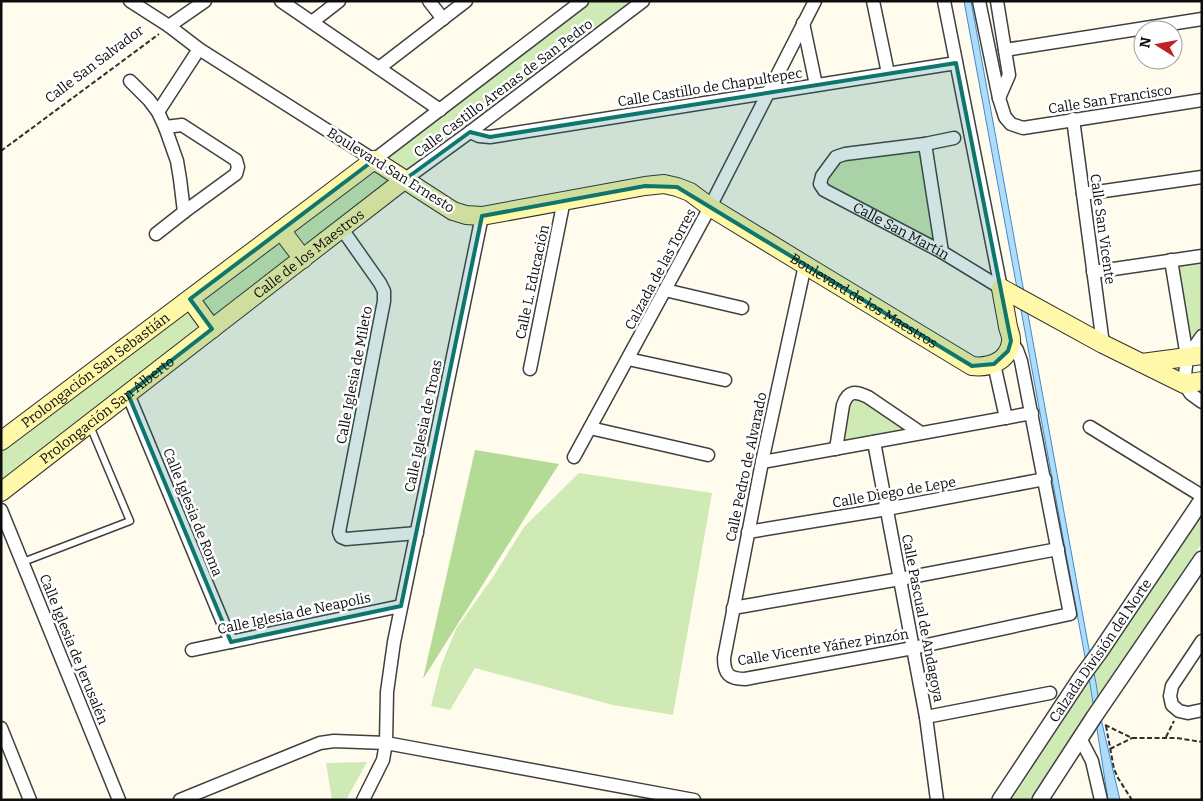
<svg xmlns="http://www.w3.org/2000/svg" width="1203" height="801" viewBox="0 0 1203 801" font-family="Bitter,serif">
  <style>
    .green { fill: #d0eab6 }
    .forest { fill: #b3db95 }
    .water { fill: #b1dbf7; stroke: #368ed0 }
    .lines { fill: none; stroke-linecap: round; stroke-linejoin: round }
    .service-casing { stroke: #404040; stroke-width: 9 }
    .minor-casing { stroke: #404040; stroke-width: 15 }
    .tertiary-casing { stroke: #404040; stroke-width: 18 }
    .secondary-casing { stroke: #2f2f2f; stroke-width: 20 }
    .path { stroke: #2f2f2f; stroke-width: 2; stroke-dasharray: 5 2.5; stroke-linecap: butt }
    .service { stroke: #fff; stroke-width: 6 }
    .minor { stroke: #fff; stroke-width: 12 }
    .tertiary { stroke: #fff; stroke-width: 15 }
    .secondary { stroke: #fff8a9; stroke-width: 18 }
    .marked { fill: #0f766e; fill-opacity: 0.2; stroke: #0f766e; stroke-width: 4; stroke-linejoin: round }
    .labels { text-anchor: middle; stroke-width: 5; stroke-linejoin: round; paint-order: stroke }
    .street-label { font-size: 14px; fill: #0d0d0d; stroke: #fff }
  </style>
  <rect width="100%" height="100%" fill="#fffcee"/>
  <g class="green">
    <polygon points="585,1 637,1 1,487 1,447"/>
    <polygon points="919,148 936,245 824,184 838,160"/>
    <polygon points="1202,260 1202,326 1188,347 1175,264"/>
    <polygon points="857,399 864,401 907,431 843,441 851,402"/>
    <polygon points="579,473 712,493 673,715 613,705 475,668 450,710 431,706 441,666 456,629 493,577 524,527"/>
    <polygon points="1202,509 1202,543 1029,800 1004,800"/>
    <polygon points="367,762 346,800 332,800 326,763"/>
  </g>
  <polygon class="forest" points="475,450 559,464 423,679"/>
  <polygon class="water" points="964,1 971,1 1088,644 1096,683 1102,723 1120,800 1108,800 1090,684"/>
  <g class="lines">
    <defs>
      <polyline id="service" points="23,562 130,521 90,426"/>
      <g id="minor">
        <polyline points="130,1 169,26 199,49 374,160 582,1"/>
        <polyline points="281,1 440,110"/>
        <polyline points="429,1 443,19"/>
        <polyline points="873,1 888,73"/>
        <polyline points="944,1 1001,288"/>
        <polyline points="979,1 999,98 1005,117 1011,124 1023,128 1202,100"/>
        <polyline points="997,1 1009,75 999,98"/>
        <polyline points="312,22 339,1"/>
        <polyline points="803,23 816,85"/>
        <polyline points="169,26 205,1"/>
        <polyline points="1005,50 1202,19"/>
        <polyline points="379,68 466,1"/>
        <polyline points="130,81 149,100 158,112 165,127 177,161 180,179 184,212"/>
        <polyline points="158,112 199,49"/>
        <polyline points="1073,119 1103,344"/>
        <polyline points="470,132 479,136 490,137 956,63"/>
        <path id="s1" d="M954 138 925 144 845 154 836 157 822 176 820 184 824 190 942 252 1001 288"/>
        <polyline points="925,144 942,252"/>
        <polyline points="404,180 470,132 643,1"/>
        <polyline points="1083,194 1202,177"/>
        <polyline points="342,229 380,283 384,291 384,301 339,532 341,537 346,539 417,533"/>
        <polyline points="156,234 184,212 236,174 238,167 236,160 182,125 165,127"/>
        <polyline points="1171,260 1187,357 1184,384 1191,394 1202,402"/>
        <path d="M805 265 762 462 724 658C724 674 729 679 745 679L913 648 1070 614 1021 361 1017 350 1011 341"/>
        <polyline points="1093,272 1202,256"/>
        <polyline points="665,290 742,308"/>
        <polyline points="1187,357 1202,336"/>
        <polyline points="628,359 725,380"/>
        <polyline points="994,364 1006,418"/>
        <polyline points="530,369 564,200"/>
        <polyline points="128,394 231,642"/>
        <polyline points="1090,427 1202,496"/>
        <polyline points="590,428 708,455"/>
        <polyline points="874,442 926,717 937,800"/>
        <path d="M836 449 843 405C848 390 856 391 868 397L921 433"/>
        <polyline points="574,457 710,207 815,1"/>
        <polyline points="762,462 1032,413"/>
        <polyline points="1,510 119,800"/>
        <polyline points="748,532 887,509 1045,479"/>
        <polyline points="733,608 900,579 1058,549"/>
        <polyline points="1202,641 1172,686 1170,696 1172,705 1179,711 1188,713 1202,710"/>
        <polyline points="192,650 401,606"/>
        <polyline points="926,717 1050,693"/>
        <polyline points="1,728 30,800"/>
        <polyline points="1080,738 1092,761 1101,800"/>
        <polyline points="180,800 320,743 334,741 386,743 694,800"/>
        <polyline points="363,800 383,760 386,743 387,692 394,642 482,216"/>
      </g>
      <g id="tertiary">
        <path id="s2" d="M1000 800 1082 676 1099 653 1202 500"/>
        <polyline points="1040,800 1094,717 1202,559"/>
      </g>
      <g id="secondary">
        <polyline points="281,230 303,259"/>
        <polyline points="1001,288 1103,344 1184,384 1202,381"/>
        <polyline points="190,299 212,329"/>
        <polyline points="1142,363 1202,355"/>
        <path id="s3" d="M1 441 374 160 453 211 466 215 482 216 645 186 664 184 677 187 690 192 710 207 805 265 972 366C989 368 1008 362 1011 342 1012 337 1009 331 1008 327 1006 314 1003 301 1001 288"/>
        <path id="s4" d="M1 492 404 180"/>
      </g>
    </defs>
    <use href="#service" class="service-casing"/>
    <use href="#minor" class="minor-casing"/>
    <use href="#tertiary" class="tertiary-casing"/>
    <use href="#secondary" class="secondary-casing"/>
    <g class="path">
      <polyline points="1,151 159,34"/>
      <polyline points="1105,725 1132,738 1177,738 1202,742"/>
      <polyline points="1106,726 1114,769 1118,778 1132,800"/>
      <polyline points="1166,737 1174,721"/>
      <polyline points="1110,749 1132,738"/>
    </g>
    <use href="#service" class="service"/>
    <use href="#minor" class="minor"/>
    <use href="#tertiary" class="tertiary"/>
    <use href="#secondary" class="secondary"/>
  </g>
  <path class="marked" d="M956 63 1011 341 1008 351 994 364 972 366 677 187 645 186 482 216 401 606 231 642 128 394 212 329 190 299 374 160 404 180 470 132 490 137Z"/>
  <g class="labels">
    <g class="street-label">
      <text transform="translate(94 64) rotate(-37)" y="5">Calle San Salvador</text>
      <text transform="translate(710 87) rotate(-9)" y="5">Calle Castillo de Chapultepec</text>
      <text transform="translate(503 88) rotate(-37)" y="5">Calle Castillo Arenas de San Pedro</text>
      <text transform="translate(1110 99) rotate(-9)" y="5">Calle San Francisco</text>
      <text transform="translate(391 170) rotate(32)" y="5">Boulevard San Ernesto</text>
      <text dy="5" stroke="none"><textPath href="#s1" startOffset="246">Calle San Martín</textPath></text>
      <text transform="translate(1103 229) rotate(82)" y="5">Calle San Vicente</text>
      <text dy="5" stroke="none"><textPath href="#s4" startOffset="389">Calle de los Maestros</textPath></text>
      <text transform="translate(660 269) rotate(-62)" y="5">Calzada de las Torres</text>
      <text transform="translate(532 282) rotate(-78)" y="5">Calle L. Educación</text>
      <text dy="5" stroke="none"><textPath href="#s3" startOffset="1008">Boulevard de los Maestros</textPath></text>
      <text dy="5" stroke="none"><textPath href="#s3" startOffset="118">Prolongación San Sebastián</textPath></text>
      <text transform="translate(354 375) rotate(-79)" y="5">Calle Iglesia de Mileto</text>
      <text dy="5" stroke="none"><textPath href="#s4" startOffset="134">Prolongación San Alberto</textPath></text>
      <text transform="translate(423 426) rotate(-78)" y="5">Calle Iglesia de Troas</text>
      <text transform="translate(746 467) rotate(-78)" y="5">Calle Pedro de Alvarado</text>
      <text transform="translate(894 492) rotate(-10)" y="5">Calle Diego de Lepe</text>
      <text transform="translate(193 512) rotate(68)" y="5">Calle Iglesia de Roma</text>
      <text transform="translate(294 613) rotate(-12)" y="5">Calle Iglesia de Neapolis</text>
      <text transform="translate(923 618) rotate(79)" y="5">Calle Pascual de Andagoya</text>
      <text transform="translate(823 647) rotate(-9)" y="5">Calle Vicente Yáñez Pinzón</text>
      <text transform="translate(74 649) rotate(68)" y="5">Calle Iglesia de Jerusalén</text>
      <text dy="5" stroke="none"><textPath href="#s2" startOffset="180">Calzada División del Norte</textPath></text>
    </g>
  </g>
  <rect width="1203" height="801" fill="none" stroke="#0d0d0d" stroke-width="5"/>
  <g transform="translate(1158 45) rotate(281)"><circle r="24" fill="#ffffff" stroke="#9e9e9e"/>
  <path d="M0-4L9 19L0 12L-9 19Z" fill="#c12225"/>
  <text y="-8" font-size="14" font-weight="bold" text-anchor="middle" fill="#0d0d0d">N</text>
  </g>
</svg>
